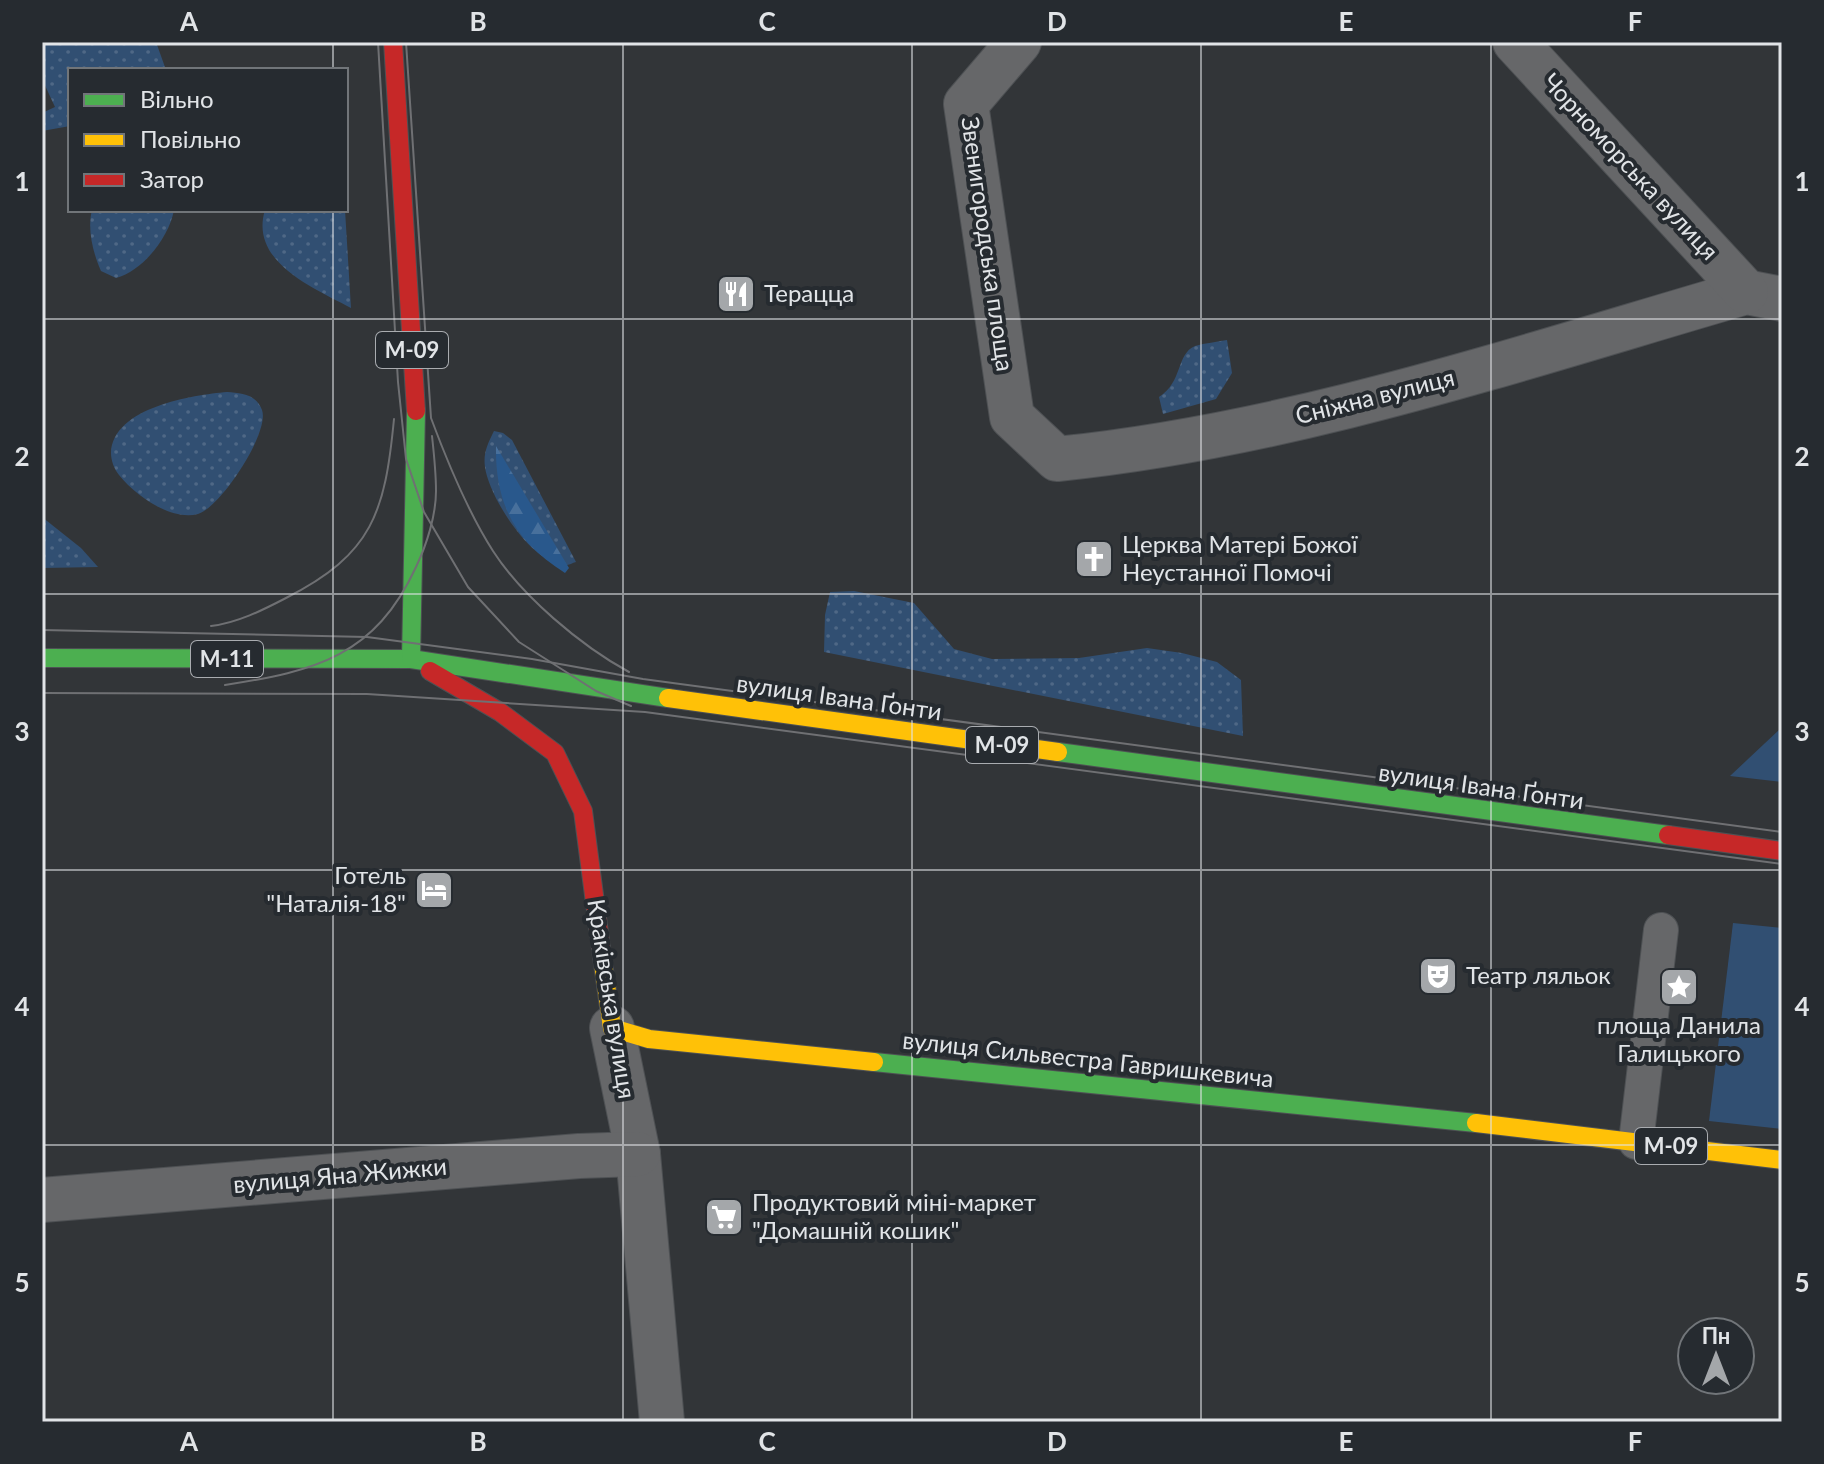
<svg xmlns="http://www.w3.org/2000/svg" width="1824" height="1464" viewBox="0 0 1824 1464" font-family="Lato,sans-serif">
  <style>
    .grass { fill: url(#grass-dots) }
    .forest { fill: url(#forest-firs) }
    .green { fill: #314f72 }
    .lines { fill: none; stroke-linecap: round; stroke-linejoin: round }
    .lane-casing { stroke: #4e5154; stroke-width: 36 }
    .street-casing { stroke: #4e5154; stroke-width: 46 }
    .fast-casing { stroke: #4e5154; stroke-width: 20 }
    .slow-casing { stroke: #4e5154; stroke-width: 20 }
    .jam-casing { stroke: #4e5154; stroke-width: 20 }
    .lane { stroke: #666769; stroke-width: 34 }
    .street { stroke: #666769; stroke-width: 44 }
    .fast { stroke: #4caf50; stroke-width: 18 }
    .slow { stroke: #ffc107; stroke-width: 18 }
    .jam { stroke: #c62828; stroke-width: 18 }
    .tram { stroke: #6f7073; stroke-width: 2 }
    .grid { fill: none; stroke: #e1e4e7; stroke-width: 2; stroke-opacity: 0.55 }
    .labels { text-anchor: middle; stroke-width: 8; stroke-linejoin: round; paint-order: stroke }
    .shield { fill: #262b30; stroke: #a9acb0; stroke-width: 2 }
    .shield-label { font-size: 22px; font-weight: bold; fill: #e1e4e7 }
    .street-label { font-size: 24px; fill: #e1e4e7; stroke: #262b30 }
    .poi-label { font-size: 24px; fill: #e1e4e7; stroke: #262b30; text-anchor: start }
    .neatline { fill: none; stroke: #e1e4e7; stroke-width: 3 }
    .grid-label { font-size: 26px; text-anchor: middle; font-weight: bold; fill: #e1e4e7 }
  </style>
  <defs>
    <pattern id="grass-dots" width="8" height="8" patternUnits="userSpaceOnUse" patternTransform="scale(2)"><rect width="8" height="8" fill="#314f72"/><path d="M2 2h.1M6 6h.1" fill="none" stroke="#4f6886" stroke-width="1.8" stroke-linecap="round"/></pattern>
    <pattern id="forest-firs" width="22" height="20" patternUnits="userSpaceOnUse" patternTransform="scale(2)"><rect width="22" height="20" fill="#29588c"/><path d="M5 1l3.5 6h-7zM16 11l3.5 6h-7z" fill="#48709c"/></pattern>
  </defs>
  <rect width="100%" height="100%" fill="#323538"/>
  <g class="grass">
    <polygon points="42,42 156,42 166,70 70,70 70,126 42,131 42,113 55,107 42,79"/>
    <path d="M92 210H174C169 237 143 271 116 278L101 271C93 253 87 229 92 210Z"/>
    <path d="M265 210H345L351 308C314 288 249 262 265 210Z"/>
    <path d="M1227 340 1232 373 1216 399 1163 414 1159 397C1183 382 1176 354 1195 346 1205 343 1217 342 1227 340Z"/>
    <path d="M227 392C241 393 256 394 262 410 270 432 221 507 198 514 170 521 135 495 119 475 114 469 111 460 111 453 113 407 193 395 227 392Z"/>
    <path d="M494 431 503 433 512 440 576 562C572 563 568 566 564 565 531 563 489 497 485 467 483 453 488 443 494 431Z"/>
    <polygon points="42,517 81,548 98,567 42,568"/>
    <polygon points="854,591 914,603 954,649 992,659 1079,658 1147,648 1182,653 1217,662 1241,680 1243,736 824,652 825,615 830,592"/>
  </g>
  <path class="forest" d="M496 446 569 568 565 573C515 542 495 504 496 446Z"/>
  <g class="green">
    <polygon points="1782,727 1782,782 1730,776"/>
    <polygon points="1733,923 1782,928 1782,1129 1709,1121"/>
  </g>
  <g class="lines">
    <defs>
      <polyline id="lane" points="1636,1142 1661,930"/>
      <g id="street">
        <path d="M1019 42 966 104 1012 417 1057 459C1293 435 1519 358 1746 292L1782 299"/>
        <polyline points="1515,42 1746,292"/>
        <polyline points="612,1028 638,1154 662,1422"/>
        <polyline points="42,1200 579,1156 638,1154"/>
      </g>
      <g id="fast">
        <polyline points="42,658 411,659 668,698"/>
        <polyline points="411,659 416,411"/>
        <polyline points="1058,752 1668,835"/>
        <polyline points="874,1062 1476,1123"/>
      </g>
      <g id="slow">
        <polyline points="668,698 1058,752"/>
        <polyline points="602,956 612,1028 649,1039 874,1062"/>
        <polyline points="1476,1123 1782,1160"/>
      </g>
      <g id="jam">
        <polyline points="393,42 416,411"/>
        <polyline points="430,671 500,712 555,753 583,811 602,956"/>
        <polyline points="1668,835 1782,851"/>
      </g>
    </defs>
    <use href="#lane" class="lane-casing"/>
    <use href="#street" class="street-casing"/>
    <use href="#fast" class="fast-casing"/>
    <use href="#slow" class="slow-casing"/>
    <use href="#jam" class="jam-casing"/>
    <use href="#lane" class="lane"/>
    <use href="#street" class="street"/>
    <use href="#fast" class="fast"/>
    <use href="#slow" class="slow"/>
    <use href="#jam" class="jam"/>
    <g class="tram">
      <polyline points="378,42 398,382 406,459 424,512 468,587 519,642 596,691 631,706"/>
      <path d="M406 42 431 418C447 461 468 512 493 551 522 596 581 646 629 672"/>
      <path d="M211 626C237 623 263 610 286 598 373 554 385 512 394 419"/>
      <polyline points="42,630 367,637 532,659 643,679 1782,832"/>
      <path d="M225 685C316 671 375 656 416 567 427 544 436 515 436 491 436 472 434 454 432 436"/>
      <polyline points="42,693 367,694 645,712 1782,864"/>
    </g>
  </g>
  <path class="grid" d="M333 42V70M623 42V1422M912 42V1422M1201 42V1422M1491 42V1422M333 210V1422M42 319H1782M42 594H1782M42 870H1782M42 1145H1782"/>
  <defs>
    <symbol id="restaurant-square" viewBox="-11 -11 22 22"><rect x="-9" y="-9" width="18" height="18" rx="4" fill="#a4a7aa" stroke="#262b30"/><path d="M-5-6h1v4h1v-4h1v4h1v-4h1v5L-1.5 .5V6h-2V.5L-5-1ZM5-6V6H3V1.5H1.5Q1.5-4 5-6Z" fill="#fff"/></symbol>
    <symbol id="church-square" viewBox="-11 -11 22 22"><rect x="-9" y="-9" width="18" height="18" rx="4" fill="#a4a7aa" stroke="#262b30"/><path d="M-1.2-6h2.4v3.5h3.3v2.4h-3.3V6h-2.4V-.1h-3.3v-2.4h3.3Z" fill="#fff"/></symbol>
    <symbol id="hotel-square" viewBox="-11 -11 22 22"><rect x="-9" y="-9" width="18" height="18" rx="4" fill="#a4a7aa" stroke="#262b30"/><path d="M-6-4.5h1.5V1H6V5H4.5V3h-9V5H-6ZM-4 0a1.8 1.8 0 1 1 3.6 0ZM.5 0V-2.5h3Q6-2.5 6 0Z" fill="#fff"/></symbol>
    <symbol id="theatre-square" viewBox="-11 -11 22 22"><rect x="-9" y="-9" width="18" height="18" rx="4" fill="#a4a7aa" stroke="#262b30"/><path d="M-5-5.5Q0-4 5-5.5V0Q5 5 0 6Q-5 5-5 0ZM-3.3-2.5H-1v1.5H-3.3ZM1-2.5H3.3v1.5H1ZM-2.8 1Q0 5.5 2.8 1Z" fill="#fff"/></symbol>
    <symbol id="sight-square" viewBox="-11 -11 22 22"><rect x="-9" y="-9" width="18" height="18" rx="4" fill="#a4a7aa" stroke="#262b30"/><path d="M0-6L1.8-2.2L6-1.7L2.9 1.2L3.7 5.4L0 3.3L-3.7 5.4L-2.9 1.2L-6-1.7L-1.8-2.2Z" fill="#fff"/></symbol>
    <symbol id="supermarket-square" viewBox="-11 -11 22 22"><rect x="-9" y="-9" width="18" height="18" rx="4" fill="#a4a7aa" stroke="#262b30"/><path d="M-6-5.5h2.5l.6 2H6L4.5 2H-2.5L-4.4-4H-6ZM-1.5 3.2a1.3 1.3 0 1 0 .1 0ZM3 3.2a1.3 1.3 0 1 0 .1 0Z" fill="#fff"/></symbol>
  </defs>
  <g fill-rule="evenodd">
    <use href="#restaurant-square" x="714" y="272" width="44" height="44"/>
    <use href="#church-square" x="1072" y="537" width="44" height="44"/>
    <use href="#hotel-square" x="412" y="868" width="44" height="44"/>
    <use href="#theatre-square" x="1416" y="954" width="44" height="44"/>
    <use href="#sight-square" x="1657" y="965" width="44" height="44"/>
    <use href="#supermarket-square" x="702" y="1195" width="44" height="44"/>
  </g>
  <g class="labels">
    <g class="shield">
      <rect x="376" y="332" width="72" height="36" rx="6"/>
      <rect x="191" y="641" width="72" height="36" rx="6"/>
      <rect x="966" y="727" width="72" height="36" rx="6"/>
      <rect x="1635" y="1128" width="72" height="36" rx="6"/>
    </g>
    <g class="shield-label">
      <text x="412" y="358">М-09</text>
      <text x="227" y="667">М-11</text>
      <text x="1002" y="753">М-09</text>
      <text x="1671" y="1154">М-09</text>
    </g>
    <g class="street-label">
      <text transform="translate(1630 167) rotate(47)" y="8">Чорноморська вулиця</text>
      <text transform="translate(987 244) rotate(82)" y="8">Звенигородська площа</text>
      <text transform="translate(1375 397) rotate(-14)" y="8">Сніжна вулиця</text>
      <text transform="translate(839 698) rotate(8)" y="8">вулиця Івана Ґонти</text>
      <text transform="translate(1481 787) rotate(8)" y="8">вулиця Івана Ґонти</text>
      <text transform="translate(611 999) rotate(81)" y="8">Краківська вулиця</text>
      <text transform="translate(1088 1060) rotate(6)" y="8">вулиця Сильвестра Гавришкевича</text>
      <text transform="translate(340 1176) rotate(-5)" y="8">вулиця Яна Жижки</text>
    </g>
    <g class="poi-label">
      <text x="764" y="302">Терацца</text>
      <text x="1122" y="553">Церква Матері Божої<tspan x="1122" dy="28">Неустанної Помочі</tspan></text>
      <text x="406" y="884" text-anchor="end">Готель<tspan x="406" dy="28">"Наталія-18"</tspan></text>
      <text x="1466" y="984">Театр ляльок</text>
      <text x="1679" y="1034" text-anchor="middle">площа Данила<tspan x="1679" dy="28">Галицького</tspan></text>
      <text x="752" y="1211">Продуктовий міні-маркет<tspan x="752" dy="28">"Домашній кошик"</tspan></text>
    </g>
  </g>
  <rect width="1824" height="1464" fill="none" stroke="#262b30" stroke-width="88"/>
  <rect x="68" y="68" width="280" height="144" fill="#262b30" stroke="#717579" stroke-width="2"/>
  <rect x="84" y="94" width="40" height="12" fill="#4caf50" stroke="#717579" stroke-width="2"/>
  <text x="140" y="108" font-size="24" fill="#e1e4e7">Вільно</text>
  <rect x="84" y="134" width="40" height="12" fill="#ffc107" stroke="#717579" stroke-width="2"/>
  <text x="140" y="148" font-size="24" fill="#e1e4e7">Повільно</text>
  <rect x="84" y="174" width="40" height="12" fill="#c62828" stroke="#717579" stroke-width="2"/>
  <text x="140" y="188" font-size="24" fill="#e1e4e7">Затор</text>
  <g transform="translate(1716 1356)"><circle r="38" fill="#262b30" stroke="#717579" stroke-width="2"/>
  <path d="M0-6L14 30L0 20L-14 30Z" fill="#a4a7aa"/>
  <text y="-12" font-size="22" font-weight="bold" text-anchor="middle" fill="#e1e4e7">Пн</text>
  </g>
  <rect x="44" y="44" width="1736" height="1376" class="neatline"/>
  <g class="grid-label">
    <text x="189" y="31">A</text>
    <text x="478" y="31">B</text>
    <text x="767" y="31">C</text>
    <text x="1057" y="31">D</text>
    <text x="1346" y="31">E</text>
    <text x="1635" y="31">F</text>
    <text x="22" y="191">1</text>
    <text x="1802" y="191">1</text>
    <text x="22" y="466">2</text>
    <text x="1802" y="466">2</text>
    <text x="22" y="741">3</text>
    <text x="1802" y="741">3</text>
    <text x="22" y="1016">4</text>
    <text x="1802" y="1016">4</text>
    <text x="22" y="1292">5</text>
    <text x="1802" y="1292">5</text>
    <text x="189" y="1451">A</text>
    <text x="478" y="1451">B</text>
    <text x="767" y="1451">C</text>
    <text x="1057" y="1451">D</text>
    <text x="1346" y="1451">E</text>
    <text x="1635" y="1451">F</text>
  </g>
</svg>
